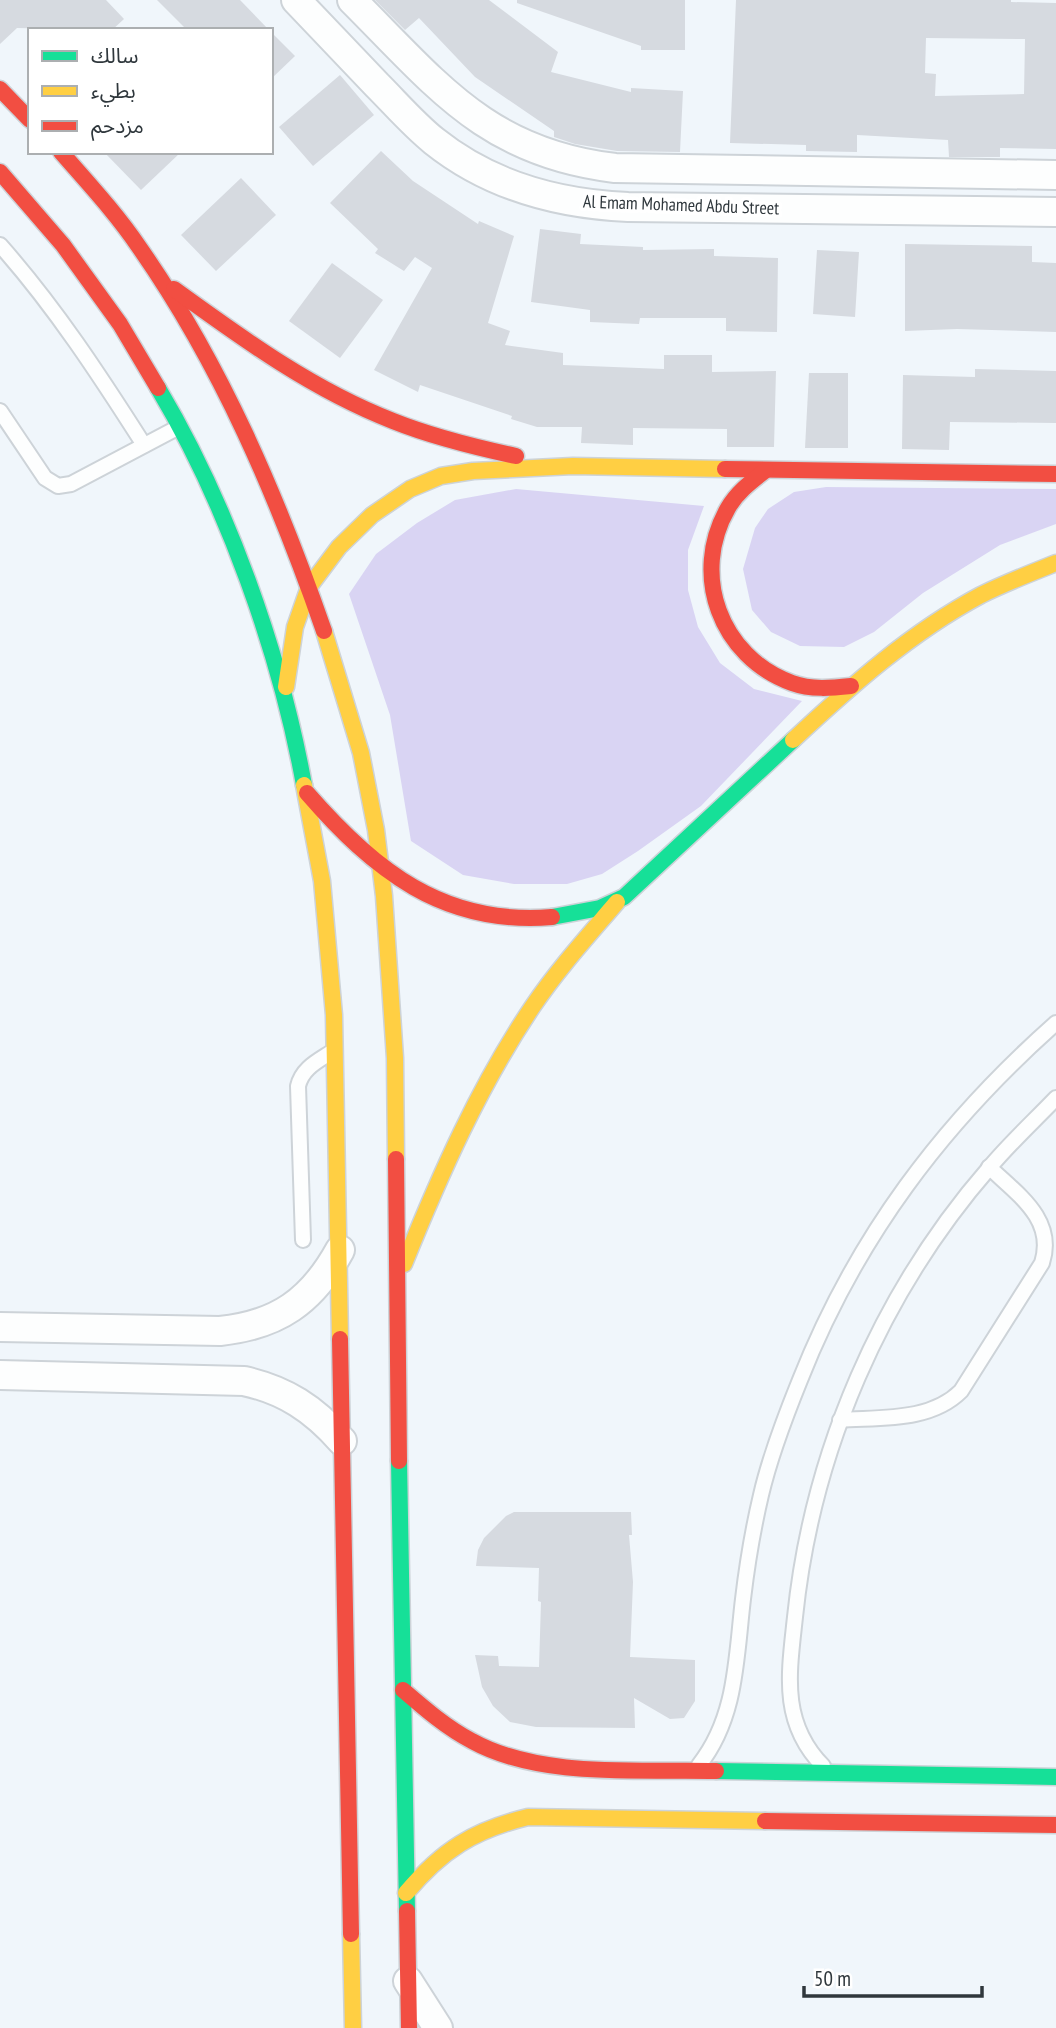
<svg xmlns="http://www.w3.org/2000/svg" width="1056" height="2028" viewBox="0 0 1056 2028" font-family="'PT Sans Narrow','Noto Sans Arabic',sans-serif">
  <style>
    .green { fill: #d9d4f3 }
    .building { fill: #d6dae0; fill-rule: evenodd }
    .lines { fill: none; stroke-linecap: round; stroke-linejoin: round }
    .lane-casing { stroke: #cdd3d8; stroke-width: 18 }
    .street-casing { stroke: #cdd3d8; stroke-width: 32 }
    .fast-casing { stroke: #cdd3d8; stroke-width: 19 }
    .slow-casing { stroke: #cdd3d8; stroke-width: 19 }
    .jam-casing { stroke: #cdd3d8; stroke-width: 19 }
    .lane { stroke: #fdfefe; stroke-width: 14 }
    .street { stroke: #fdfefe; stroke-width: 28 }
    .fast { stroke: #16e098; stroke-width: 16 }
    .slow { stroke: #ffcf43; stroke-width: 16 }
    .jam { stroke: #f24e42; stroke-width: 16 }
    .labels { text-anchor: middle; stroke-width: 7; stroke-linejoin: round; paint-order: stroke }
    .street-label { font-size: 18px; fill: #2f373c; stroke: #fff }
  </style>
  <rect width="100%" height="100%" fill="#f0f6fb"/>
  <g class="green">
    <polygon points="826,487 1056,489 1056,524 1000,545 923,593 874,632 844,647 800,646 771,632 752,610 743,569 755,528 768,509 794,492"/>
    <polygon points="516,489 704,506 688,550 688,590 698,627 720,663 754,689 802,701 701,806 638,851 602,874 567,884 514,884 463,875 411,841 390,715 349,594 376,554 417,523 455,500"/>
  </g>
  <g class="building">
    <polygon points="0,0 106,0 124,19 112,30 17,28 0,44"/>
    <polygon points="157,0 240,0 269,30 187,30"/>
    <polygon points="375,0 489,0 558,52 551,72 631,92 631,88 683,91 680,152 617,151 575,144 554,137 554,131 475,77 419,18 405,30"/>
    <polygon points="517,0 685,0 685,50 641,50 641,46 517,3"/>
    <path d="M736 0H1011V2L1056 3V149L1000 148V157H949L948 140 857 135V152L806 151V145L730 143ZM926 38 1025 39 1024 94 935 96 936 74 925 73Z"/>
    <polygon points="271,32 295,56 271,79"/>
    <polygon points="340,75 374,115 313,166 279,127"/>
    <polygon points="381,151 413,181 478,224 479,221 514,236 488,323 510,331 505,345 563,353 563,365 664,369 664,355 712,355 712,372 776,371 774,447 727,447 727,429 633,428 633,445 581,443 582,427 537,427 511,419 512,416 420,385 418,392 374,370 432,268 415,257 404,271 375,253 378,249 330,203"/>
    <polygon points="104,152 181,152 141,190"/>
    <polygon points="241,178 276,215 216,271 181,235"/>
    <polygon points="540,229 581,234 580,244 643,247 643,250 714,249 714,256 778,258 777,332 726,331 726,318 640,318 639,324 590,322 590,310 531,302"/>
    <polygon points="905,244 1032,246 1032,262 1056,263 1056,332 957,329 905,331"/>
    <polygon points="817,250 859,252 855,317 813,314"/>
    <polygon points="332,263 383,300 340,358 289,321"/>
    <polygon points="975,369 1056,371 1056,423 950,422 949,450 902,449 903,375 975,377"/>
    <polygon points="809,373 848,373 848,448 805,448"/>
    <polygon points="514,1512 631,1512 632,1535 629,1535 633,1582 630,1657 695,1660 695,1701 684,1718 670,1719 634,1698 635,1728 536,1727 510,1722 493,1706 482,1687 475,1655 498,1656 499,1666 539,1667 541,1602 538,1601 539,1568 476,1566 478,1550 484,1538 506,1516"/>
  </g>
  <g class="lines">
    <defs>
      <g id="lane">
        <path d="M0 245C55 307 100 376 144 445"/>
        <polyline points="0,411 45,478 58,486 71,484 177,428"/>
        <path d="M303 1240 298 1086C302 1069 316 1062 330 1053"/>
        <path d="M840 1420C880 1417 930 1422 961 1391L1042 1263C1056 1219 1017 1194 989 1167"/>
        <path d="M699 1765C737 1717 736 1657 743 1599 747 1565 753 1529 761 1495 770 1456 785 1417 800 1380 856 1238 942 1124 1056 1023"/>
        <path d="M823 1766C780 1722 789 1673 795 1617 812 1452 881 1292 990 1167 1010 1143 1034 1121 1056 1098"/>
      </g>
      <g id="street">
        <path d="M296 0C323 28 350 57 377 85 396 104 413 124 434 141 489 185 558 204 628 207L1056 212"/>
        <path d="M352 0C437 85 487 153 615 168L1056 175"/>
        <path d="M0 1327 220 1331C278 1325 312 1301 340 1250"/>
        <path d="M0 1375 244 1381C285 1390 314 1409 342 1441"/>
        <polyline points="408,1981 438,2028"/>
      </g>
      <g id="fast">
        <path d="M158 388C227 504 280 653 304 785"/>
        <polyline points="552,917 600,908 624,897 793,740"/>
        <polyline points="399,1461 407,1911"/>
        <polyline points="716,1771 1056,1777"/>
      </g>
      <g id="slow">
        <polyline points="324,631 361,753 376,830 384,896 395,1058 396,1159"/>
        <polyline points="286,687 295,627 309,587 339,547 372,515 410,489 441,476 473,471 573,466 725,469"/>
        <path d="M793 740C852 685 910 633 981 595 1005 583 1031 573 1056 563"/>
        <polyline points="304,785 322,881 334,1015 340,1339"/>
        <path d="M404 1264C440 1175 479 1086 533 1006 558 969 588 936 617 902"/>
        <path d="M406 1893C442 1850 474 1830 528 1817L765 1821"/>
        <polyline points="351,1934 353,2028"/>
      </g>
      <g id="jam">
        <polyline points="0,89 30,120"/>
        <path d="M61 152C88 183 116 213 139 247 221 364 277 496 324 631"/>
        <polyline points="0,172 63,245 120,324 158,388"/>
        <path d="M174 289C243 339 313 390 393 421 433 437 474 447 516 456"/>
        <polyline points="725,469 1056,474"/>
        <path d="M766 470C752 481 737 492 728 508 690 574 720 657 792 683 811 690 832 688 851 686"/>
        <path d="M307 793C374 870 443 926 552 917"/>
        <polyline points="396,1159 399,1461"/>
        <polyline points="340,1339 351,1934"/>
        <path d="M403 1690C425 1709 447 1728 472 1741 541 1779 639 1769 716 1771"/>
        <polyline points="765,1821 1056,1825"/>
        <polyline points="407,1911 409,2028"/>
      </g>
    </defs>
    <use href="#lane" class="lane-casing"/>
    <use href="#street" class="street-casing"/>
    <use href="#fast" class="fast-casing"/>
    <use href="#slow" class="slow-casing"/>
    <use href="#jam" class="jam-casing"/>
    <use href="#lane" class="lane"/>
    <use href="#street" class="street"/>
    <use href="#fast" class="fast"/>
    <use href="#slow" class="slow"/>
    <use href="#jam" class="jam"/>
  </g>
  <g class="labels">
    <g class="street-label">
      <text transform="translate(681 205) rotate(2)" y="6">Al Emam Mohamed Abdu Street</text>
    </g>
  </g>
  <rect x="28" y="28" width="245" height="126" fill="#ffffff" stroke="#acafb1" stroke-width="2"/>
  <rect x="42" y="51" width="35" height="10" fill="#16e098" stroke="#acafb1" stroke-width="2"/>
  <text x="91" y="63" font-size="21" fill="#2f373c">سالك</text>
  <rect x="42" y="86" width="35" height="10" fill="#ffcf43" stroke="#acafb1" stroke-width="2"/>
  <text x="91" y="98" font-size="21" fill="#2f373c">بطيء</text>
  <rect x="42" y="121" width="35" height="10" fill="#f24e42" stroke="#acafb1" stroke-width="2"/>
  <text x="91" y="133" font-size="21" fill="#2f373c">مزدحم</text>
  <path d="M804 1986v10h178v-10" fill="none" stroke="#2f373c" stroke-width="3.5"/>
  <text x="814" y="1986" font-size="21" fill="#2f373c" stroke="#ffffff" stroke-width="5" paint-order="stroke">50 m</text>
</svg>
